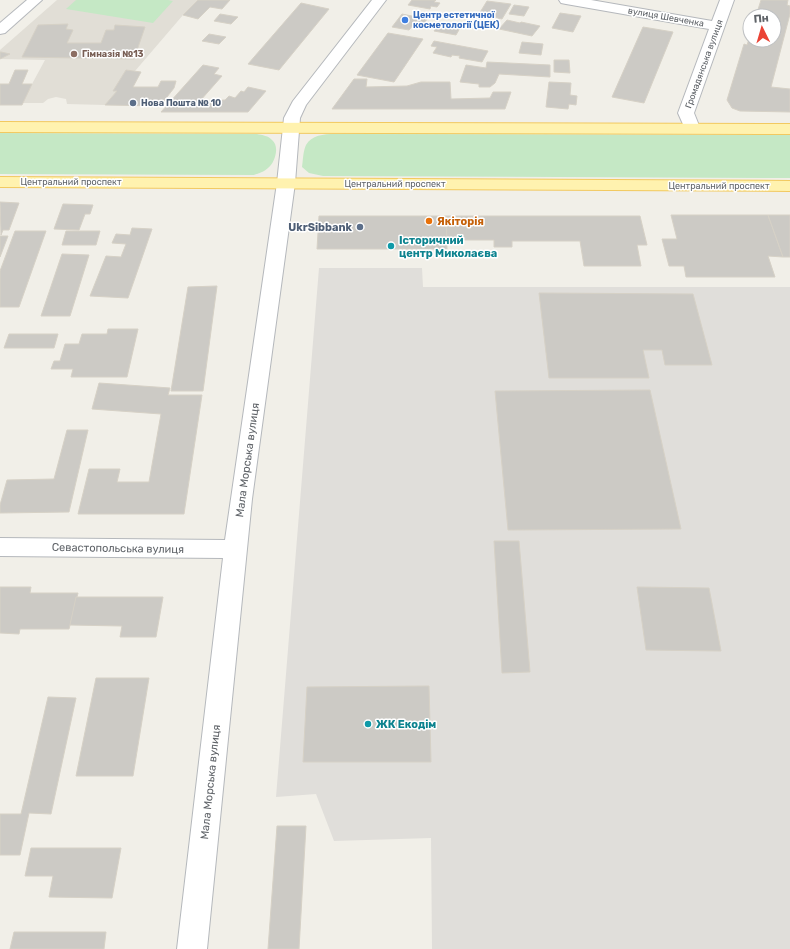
<svg xmlns="http://www.w3.org/2000/svg" width="790" height="949" viewBox="0 0 790 949" font-family="Rubik,sans-serif">
  <style>
    .industrial { fill: #e0deda }
    .education { fill: #e1ded6 }
    .green { fill: #c5e8c5 }
    .building { fill: #cccac5; stroke: #d6d1c6 }
    .lines { fill: none; stroke-linecap: round; stroke-linejoin: round }
    .minor-casing { stroke: #b5b8bc; stroke-width: 2 }
    .major-casing { stroke: #f2c960; stroke-width: 2 }
    .minor { fill: #fff; fill-rule: evenodd }
    .major { fill: #fff2af; fill-rule: evenodd }
    .shop-dot { fill: #3f7fe0; stroke: #fff; stroke-width: 1.5 }
    .education-dot { fill: #8d6e63; stroke: #fff; stroke-width: 1.5 }
    .service-dot { fill: #5c6f8a; stroke: #fff; stroke-width: 1.5 }
    .food-dot { fill: #e8710a; stroke: #fff; stroke-width: 1.5 }
    .culture-dot { fill: #0f9aa8; stroke: #fff; stroke-width: 1.5 }
    .labels { text-anchor: middle; stroke-width: 3; stroke-linejoin: round; paint-order: stroke }
    .far-shop-label { font-size: 9px; font-weight: bold; fill: #366cbe; stroke: #fff; text-anchor: start }
    .far-street-label { font-size: 9px; fill: #5f6368; stroke: #fff }
    .far-education-label { font-size: 9px; font-weight: bold; fill: #785e54; stroke: #fff; text-anchor: start }
    .far-service-label { font-size: 9px; font-weight: bold; fill: #4e5e75; stroke: #fff; text-anchor: start }
    .food-label { font-size: 11px; font-weight: bold; fill: #c56008; stroke: #fff; text-anchor: start }
    .service-label { font-size: 11px; font-weight: bold; fill: #4e5e75; stroke: #fff; text-anchor: end }
    .culture-label { font-size: 11px; font-weight: bold; fill: #0d838f; stroke: #fff; text-anchor: start }
    .street-label { font-size: 11px; fill: #5f6368; stroke: #fff }
  </style>
  <rect width="100%" height="100%" fill="#f1efe8"/>
  <polygon class="industrial" points="319,268 422,268 423,287 790,287 790,949 432,949 431,838 334,841 316,794 276,797"/>
  <polygon class="education" points="57,0 198,0 183,15 135,71 126,70 114,90 117,91 105,105 67,104 66,99 56,97 48,99 43,103 23,103 32,84 45,60 0,59 0,50"/>
  <g class="green">
    <polygon points="76,0 168,0 173,1 153,23 66,9"/>
    <path d="M0 133 257 134C262 135 269 136 272 140 280 146 275 163 268 168 264 172 259 173 254 175L0 174Z"/>
    <path d="M344 134 790 135V178L323 176 309 173 302 167C303 161 303 151 306 145 313 132 332 134 344 134Z"/>
  </g>
  <g class="building">
    <polygon points="198,0 230,0 222,9 210,7 198,19 183,15"/>
    <polygon points="412,0 436,0 434,2 440,3 437,7 431,6 430,9 408,5"/>
    <polygon points="761,0 788,0 787,5 790,6 790,14 771,87 790,89 790,112 740,111 732,108 727,100 744,44 747,45 750,36 750,40 774,40 774,16 756,16"/>
    <polygon points="487,1 511,4 502,19 479,14"/>
    <polygon points="301,3 329,9 279,70 248,64"/>
    <polygon points="514,5 529,7 524,16 509,14"/>
    <polygon points="560,13 581,16 573,32 552,28"/>
    <polygon points="220,14 238,17 231,24 214,21"/>
    <polygon points="402,14 427,19 423,25 414,24 409,30 392,27"/>
    <polygon points="507,20 520,23 521,22 540,26 532,36 499,29"/>
    <polygon points="68,24 66,29 73,30 67,43 101,43 106,30 114,30 115,25 145,27 134,59 22,57 38,25"/>
    <polygon points="438,25 460,28 456,35 434,31"/>
    <polygon points="643,27 673,32 644,103 612,97"/>
    <polygon points="388,33 423,39 394,82 357,75"/>
    <polygon points="209,34 226,37 219,44 202,41"/>
    <polygon points="434,41 488,51 482,62 459,58 460,56 452,55 451,57 433,53 437,47 431,46"/>
    <polygon points="522,42 543,44 541,55 519,53"/>
    <polygon points="0,52 1,52 10,54 0,59"/>
    <polygon points="554,60 569,60 570,73 554,72"/>
    <polygon points="487,62 550,65 550,77 499,74 495,83 490,87 479,87 479,84 460,82 466,65 486,68"/>
    <polygon points="203,65 219,68 214,74 222,76 200,101 225,100 229,96 235,98 241,91 244,92 248,87 266,91 248,112 161,112"/>
    <polygon points="15,70 28,70 22,84 32,84 22,105 0,105 0,84 9,84"/>
    <polygon points="126,70 141,72 133,87 158,87 161,81 176,81 174,88 160,106 105,105 117,91 113,91"/>
    <polygon points="354,79 367,79 366,87 407,86 421,82 450,82 451,99 490,98 493,92 511,92 505,109 332,109"/>
    <polygon points="549,82 571,83 570,95 577,96 576,105 569,104 568,109 546,107"/>
    <polygon points="0,202 19,203 9,230 3,230 1,235"/>
    <polygon points="63,204 93,205 90,214 85,214 79,230 54,229"/>
    <polygon points="671,215 768,215 783,257 768,256 775,277 686,277 684,266 669,266 662,239 677,239"/>
    <polygon points="768,215 790,215 790,257 783,257"/>
    <polygon points="319,216 446,216 447,249 317,249"/>
    <polygon points="446,216 640,216 647,245 637,245 641,266 584,266 580,241 512,241 512,247 494,247 494,240 447,240"/>
    <polygon points="132,228 152,229 128,298 90,296 106,256 121,257 126,244 112,243 116,234 130,235"/>
    <polygon points="15,231 46,231 19,307 0,307 0,271"/>
    <polygon points="66,231 100,231 96,245 62,245"/>
    <polygon points="0,236 8,236 0,257"/>
    <polygon points="62,254 89,255 70,316 41,316"/>
    <polygon points="217,286 203,391 171,391 188,287"/>
    <polygon points="539,293 693,294 712,365 665,365 662,350 643,350 649,378 549,378"/>
    <polygon points="108,329 138,329 127,377 71,377 73,369 51,369 54,361 60,361 65,344 79,344 82,334 107,334"/>
    <polygon points="9,334 58,334 54,348 4,348"/>
    <polygon points="99,383 170,388 168,395 202,395 184,514 78,514 89,469 120,469 117,482 149,482 161,414 92,409"/>
    <polygon points="650,390 681,529 508,530 495,391"/>
    <polygon points="67,430 88,430 69,512 0,513 0,505 7,480 54,479"/>
    <polygon points="494,541 519,541 530,672 502,673"/>
    <polygon points="0,587 31,587 30,593 78,593 69,629 20,629 19,634 0,633"/>
    <polygon points="637,587 709,588 721,651 646,650"/>
    <polygon points="76,597 163,597 156,637 120,637 122,626 70,625"/>
    <polygon points="96,678 149,678 133,776 76,776"/>
    <polygon points="429,686 431,762 303,762 307,687"/>
    <polygon points="48,697 76,698 51,814 29,813 20,855 0,855 0,814 21,814"/>
    <polygon points="277,826 306,826 299,949 268,949"/>
    <polygon points="31,848 121,848 112,898 49,897 53,876 25,876"/>
    <polygon points="14,932 106,932 104,949 10,949"/>
  </g>
  <g class="lines">
    <defs>
      <g id="minor">
        <polygon points="27,0 42,0 5,33 0,34 0,23"/>
        <polygon points="372,0 386,0 306,105 300,118 295,183 252,499 207,949 177,949 223,558 0,556 0,538 225,540 277,183 284,118 293,101"/>
        <polygon points="559,0 591,0 712,21 720,0 734,0 694,113 700,128 698,131 692,133 686,131 678,113 709,29 566,4 561,3"/>
      </g>
      <g id="major">
        <polygon points="0,122 790,124 790,134 0,132"/>
        <polygon points="0,177 790,181 790,191 0,187"/>
      </g>
    </defs>
    <use href="#minor" class="minor-casing"/>
    <use href="#major" class="major-casing"/>
    <use href="#minor" class="minor"/>
    <use href="#major" class="major"/>
  </g>
  <circle class="shop-dot" cx="405" cy="20" r="4"/>
  <circle class="education-dot" cx="74" cy="54" r="4"/>
  <g class="service-dot">
    <circle cx="133" cy="103" r="4"/>
    <circle cx="360" cy="227" r="4"/>
  </g>
  <circle class="food-dot" cx="429" cy="221" r="4"/>
  <g class="culture-dot">
    <circle cx="391" cy="246" r="4"/>
    <circle cx="368" cy="724" r="4"/>
  </g>
  <g class="labels">
    <g class="far-shop-label">
      <text x="413" y="18">Центр естетичної<tspan x="413" dy="10">косметології (ЦЕК)</tspan></text>
    </g>
    <g class="far-street-label">
      <text transform="translate(666 17) rotate(10)" y="3">вулиця Шевченка</text>
      <text transform="translate(704 64) rotate(-70)" y="3">Громадянська вулиця</text>
      <text x="71" y="185">Центральний проспект</text>
      <text x="395" y="187">Центральний проспект</text>
      <text x="719" y="189">Центральний проспект</text>
    </g>
    <g class="far-education-label">
      <text x="82" y="57">Гімназія №13</text>
    </g>
    <g class="far-service-label">
      <text x="141" y="106">Нова Пошта № 10</text>
    </g>
    <g class="food-label">
      <text x="437" y="225">Якіторія</text>
    </g>
    <g class="service-label">
      <text x="352" y="231">UkrSibbank</text>
    </g>
    <g class="culture-label">
      <text x="399" y="244">Історичний<tspan x="399" dy="13">центр Миколаєва</tspan></text>
      <text x="376" y="728">ЖК Екодім</text>
    </g>
    <g class="street-label">
      <text transform="translate(247 460) rotate(-82)" y="4">Мала Морська вулиця</text>
      <text transform="translate(118 548) rotate(1)" y="4">Севастопольська вулиця</text>
      <text transform="translate(210 782) rotate(-84)" y="4">Мала Морська вулиця</text>
    </g>
  </g>
  <g transform="translate(762 28) rotate(355)"><circle r="19" fill="#ffffff" stroke="#bfc1c3"/>
  <path d="M0-3L7 15L0 10L-7 15Z" fill="#ea4335"/>
  <text y="-6" font-size="11" font-weight="bold" text-anchor="middle" fill="#5f6368">Пн</text>
  </g>
</svg>
